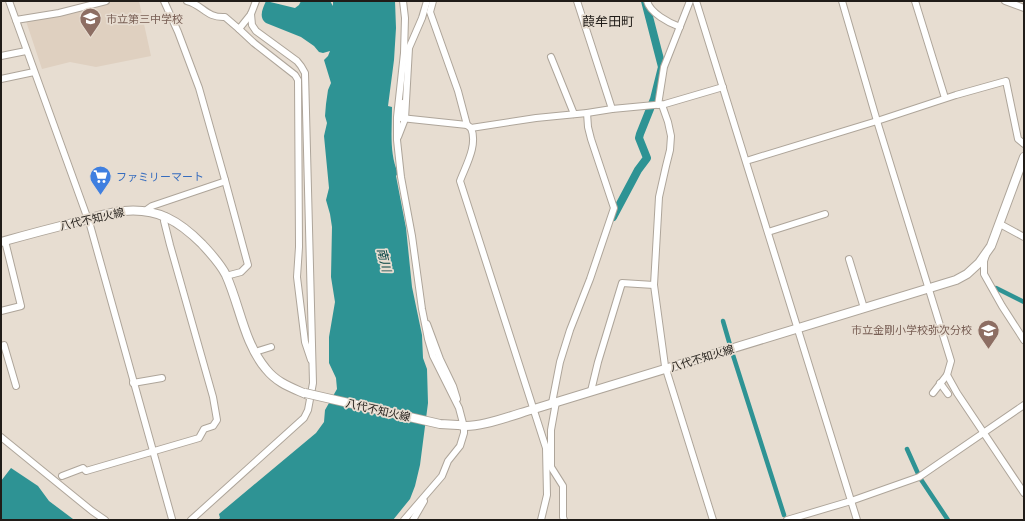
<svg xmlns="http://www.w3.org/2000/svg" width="1025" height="521" viewBox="0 0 1025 521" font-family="Manrope,'Noto Sans JP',sans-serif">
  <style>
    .built { fill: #dfd0c0 }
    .water { fill: #2e9394 }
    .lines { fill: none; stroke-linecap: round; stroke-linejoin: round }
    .canal { stroke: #2e9394; stroke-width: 4.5 }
    .river { stroke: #2e9394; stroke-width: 8 }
    .minor-casing { stroke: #aea59a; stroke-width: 8 }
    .major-casing { stroke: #aea59a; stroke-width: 10 }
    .minor { stroke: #fff; stroke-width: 6 }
    .major { stroke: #fff; stroke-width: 8 }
    .major-bridge-casing { stroke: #aea59a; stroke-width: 10; stroke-linecap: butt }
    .major-bridge { stroke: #fff; stroke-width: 8 }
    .labels { text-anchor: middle; stroke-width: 3.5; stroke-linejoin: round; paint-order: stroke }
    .education-label { font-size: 11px; fill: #785e54; stroke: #e7ddd1; text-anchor: start }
    .shop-label { font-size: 11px; fill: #366cbe; stroke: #e7ddd1; text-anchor: start }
    .street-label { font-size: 11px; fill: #201c18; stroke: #e7ddd1 }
    .water-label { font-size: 12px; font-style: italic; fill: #014041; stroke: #e7ddd1 }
    .quarter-label { font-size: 13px; fill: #201c18; stroke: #e7ddd1 }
  </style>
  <rect width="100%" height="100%" fill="#e7ddd1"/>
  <polygon class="built" points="115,1 139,1 151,56 96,67 70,62 42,69 26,21"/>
  <g class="water">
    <path d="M266 1 295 8 299 5 301 1H330L333 6V1H395L396 28 394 60 388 106 392 107C392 129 389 153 398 173L396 176 406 228 412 287 422 335 423 358 427 369 428 403 420 465 415 486 410 499 393 520H218L220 518 219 514 316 433 324 422 325 410 337 389 336 378 329 363V337L335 302 331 277 332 227 330 214 326 200 329 188 324 136 327 123 325 116 326 104 328 90 331 83 324 60 328 56 330 51 323 53 319 52 314 46 301 37 266 23C258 17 263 8 266 1Z"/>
    <polygon points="11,468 38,486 49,501 73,519 72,520 1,520 1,481"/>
  </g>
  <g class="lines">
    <g class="canal">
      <polyline points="996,288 1024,302"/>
      <polyline points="723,321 730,345"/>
      <polyline points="732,352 784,515"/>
      <polyline points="907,449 920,478 948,520"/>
    </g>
    <polyline class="river" points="613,217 638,170 647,158 639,138 640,134 654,99 662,67 645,1"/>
    <defs>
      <g id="minor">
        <polyline points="9,1 90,225 172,519"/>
        <path d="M187 1C203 5 206 18 225 17L239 29 251 14 256 1"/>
        <polyline points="403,1 405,18 404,53 397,117 397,140 401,177 412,236 422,309 428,339 433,356 459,408 464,427 464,433 460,446 448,461 442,476 404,520"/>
        <polyline points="433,1 430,12 458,91 467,125"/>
        <polyline points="577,1 612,109"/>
        <path d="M647 1C650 13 669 23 680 27"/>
        <polyline points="696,1 857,520"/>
        <polyline points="842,1 877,121 951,361 947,375 957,393 1024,493"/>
        <polyline points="915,1 945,98"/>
        <polyline points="1005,1 1024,8"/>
        <polyline points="16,20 59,13 106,1"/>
        <polyline points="239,29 254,43 295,75 298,80 299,247 297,277 305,342 311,360"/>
        <polyline points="1,56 26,51"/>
        <polyline points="551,57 574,114"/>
        <polyline points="1,79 34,72"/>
        <polyline points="402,103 401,118 467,125 471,128 536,118 587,113 612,109 665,104 723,87"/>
        <polyline points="658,105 664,67 690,1"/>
        <polyline points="662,105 668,122 671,136 670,150 666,166 659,197 654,285 665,366 713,520"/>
        <path d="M471 128C478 145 466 165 460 181L546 448 547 495 541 520"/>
        <polyline points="398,137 405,119 409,48 422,18 427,1"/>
        <polyline points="746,161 877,121 956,95 1006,81 1018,139 1024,144"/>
        <polyline points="225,180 248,265 241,272 226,276"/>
        <polyline points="145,211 152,206 223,182 225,180 199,88 178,32 164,1"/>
        <polyline points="1000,224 1024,237"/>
        <polyline points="768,232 825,214"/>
        <polyline points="986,255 984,261 984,274 1002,306 1024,340"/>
        <polyline points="849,259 864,308"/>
        <polyline points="1,311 21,306 5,241"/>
        <polyline points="427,324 440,359 453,386 457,399"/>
        <polyline points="1,346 4,345 16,386"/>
        <polyline points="255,352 271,347"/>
        <polyline points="133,383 162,378"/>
        <polyline points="940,383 948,394"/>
        <polyline points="591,391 598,362 622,283 654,285"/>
        <polyline points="933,393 947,375"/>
        <polyline points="556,402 551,430 551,467 563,486 563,517 564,520"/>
        <polyline points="552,403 560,362 570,330 590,279 614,208 591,139 588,127 587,113"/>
        <polyline points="1,437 92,511 105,520"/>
        <polyline points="62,476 83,468 86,471 199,438 204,429 213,426 217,420 213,397 170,245 164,221 165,216"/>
        <polyline points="191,520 304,418 308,410 313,383 305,73 301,66 297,61 256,31 252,25 251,14"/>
        <polyline points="413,520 424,501 423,499"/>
        <polyline points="787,520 851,501 919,477 1024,405"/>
      </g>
      <g id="major">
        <path d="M1 242C26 235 52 228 77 222 92 218 109 212 124 211 158 208 179 221 202 244 211 254 220 263 226 275 240 306 244 343 266 369 278 384 293 388 310 396"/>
        <path d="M458 425C475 430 516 414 534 409L956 280 967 274 979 263 991 246 1024 157"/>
      </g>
    </defs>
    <use href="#minor" class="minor-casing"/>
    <use href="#major" class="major-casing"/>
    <use href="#minor" class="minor"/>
    <use href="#major" class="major"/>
    <defs>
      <polyline id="major-bridge" points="305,393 440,424 458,425"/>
    </defs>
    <use href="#major-bridge" class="major-bridge-casing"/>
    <use href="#major-bridge" class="major-bridge"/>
  </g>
  <defs>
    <symbol id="school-pin" viewBox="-11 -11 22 30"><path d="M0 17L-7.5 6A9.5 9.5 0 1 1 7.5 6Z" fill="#8d6e63" stroke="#e7ddd1"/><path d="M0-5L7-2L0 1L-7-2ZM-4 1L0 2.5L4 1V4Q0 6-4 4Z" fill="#fff"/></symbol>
    <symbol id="supermarket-pin" viewBox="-11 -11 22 30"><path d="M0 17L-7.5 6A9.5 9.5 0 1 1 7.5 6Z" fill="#3f7fe0" stroke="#e7ddd1"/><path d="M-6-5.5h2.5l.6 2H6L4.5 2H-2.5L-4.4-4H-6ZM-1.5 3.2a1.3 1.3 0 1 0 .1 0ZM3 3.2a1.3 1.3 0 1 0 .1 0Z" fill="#fff"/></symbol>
  </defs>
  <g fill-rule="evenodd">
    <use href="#school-pin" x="78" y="6" width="25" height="34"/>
    <use href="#supermarket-pin" x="88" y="164" width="25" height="34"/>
    <use href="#school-pin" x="976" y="318" width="25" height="34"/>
  </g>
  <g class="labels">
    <g class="education-label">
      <text x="106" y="23">市立第三中学校</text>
      <text x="972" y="334" text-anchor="end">市立金剛小学校弥次分校</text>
    </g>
    <g class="shop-label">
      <text x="116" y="181">ファミリーマート</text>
    </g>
    <g class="street-label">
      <text transform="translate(92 219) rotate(-13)" y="4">八代不知火線</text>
      <text transform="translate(702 358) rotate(-17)" y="4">八代不知火線</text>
      <text transform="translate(378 410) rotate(13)" y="4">八代不知火線</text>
    </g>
    <g class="water-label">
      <text transform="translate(384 260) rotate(76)" y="4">南川</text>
    </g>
    <g class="quarter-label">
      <text x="608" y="26">葭牟田町</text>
    </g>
  </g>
  <rect width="1025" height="521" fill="none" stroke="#201c18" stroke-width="4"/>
</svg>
